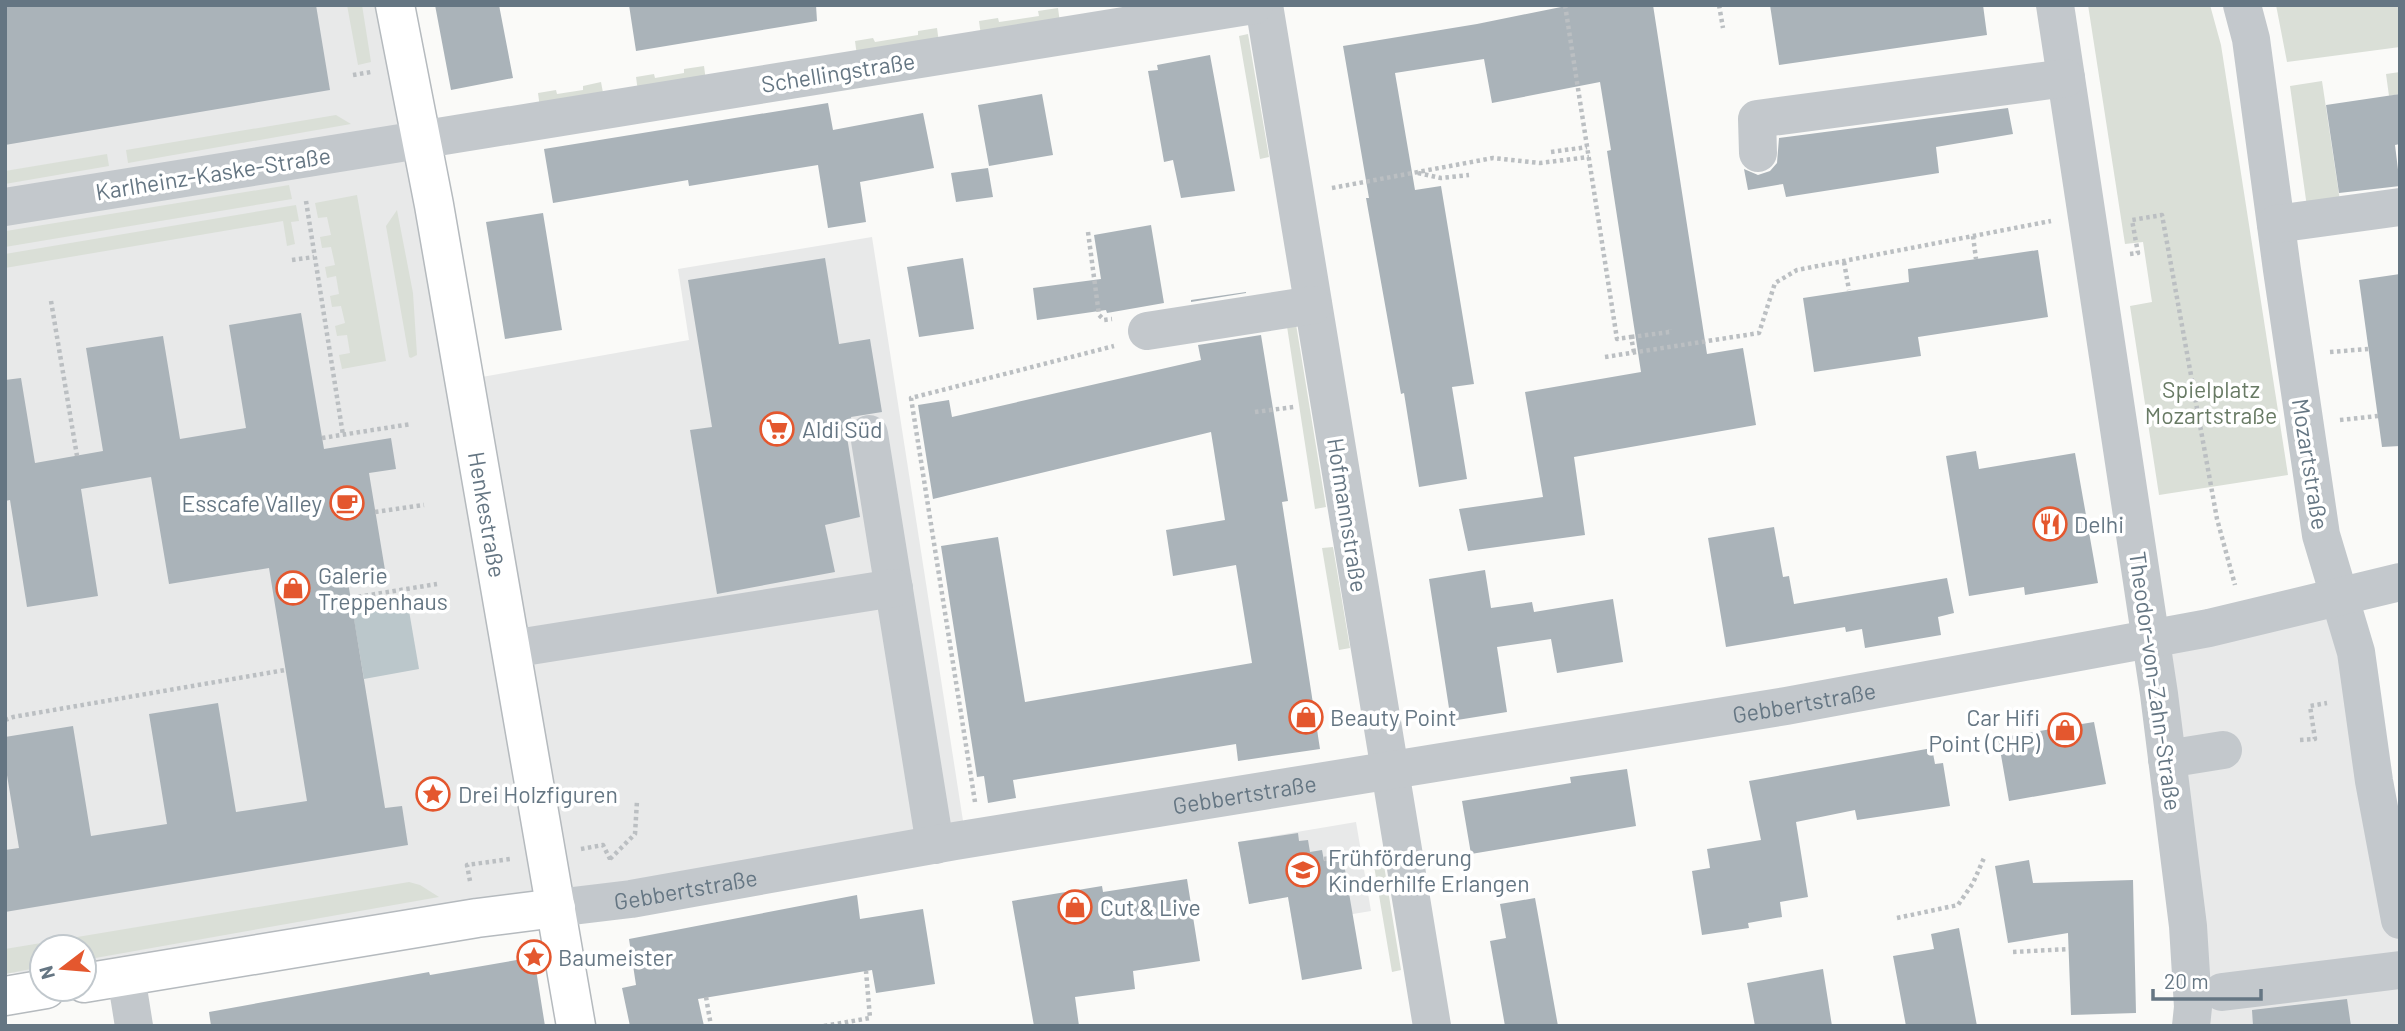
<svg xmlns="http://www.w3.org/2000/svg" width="2405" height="1031" viewBox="0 0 2405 1031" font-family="Barlow,sans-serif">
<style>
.built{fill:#e8e9e9}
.green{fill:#dadfd7}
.water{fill:#bbc7cb}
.building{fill:#aab3b9}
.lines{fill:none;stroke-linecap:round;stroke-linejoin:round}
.major-casing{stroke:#b5babe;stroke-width:41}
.path{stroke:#bbbfc2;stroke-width:4.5;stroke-dasharray:3.5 3.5;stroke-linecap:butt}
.minor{stroke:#c3c8cc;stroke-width:38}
.major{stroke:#fff;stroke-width:38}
.labels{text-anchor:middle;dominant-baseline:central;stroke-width:7;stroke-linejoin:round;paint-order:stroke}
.street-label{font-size:23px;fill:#657683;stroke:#fff}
.park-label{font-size:23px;fill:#687a64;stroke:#fff}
.poi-label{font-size:23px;fill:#657683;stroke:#fff;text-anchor:start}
</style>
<rect width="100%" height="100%" fill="#fafaf8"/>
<path class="built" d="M 5,5 L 402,5 L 465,380 L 689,340 L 678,269 L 872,237 L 966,840 L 84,964 L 84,947 L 42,947 L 42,970 L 5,974 Z
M 2346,602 L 2400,921 L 2400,1026 L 2195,1026 L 2156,640 Z
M 1356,822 L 1371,911 L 1293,924 L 1288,897 L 1249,904 L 1238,842 Z"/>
<path class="green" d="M 347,5 L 362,5 L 371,62 L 358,65 Z
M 2088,5 L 2210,5 L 2221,45 L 2288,475 L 2159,495 L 2130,306 L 2152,302 L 2143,242 L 2125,244 Z
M 2276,5 L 2400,5 L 2400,47 L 2287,62 Z
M 1058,8 L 1060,23 L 981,36 L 979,21 L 998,18 L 999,22 L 1039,16 L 1038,11 Z
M 937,28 L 939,43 L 857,56 L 855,41 L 873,38 L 875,42 L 918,35 L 918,31 Z
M 1248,34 L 1269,157 L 1260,159 L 1239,36 Z
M 704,66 L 706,81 L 638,92 L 636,77 L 654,74 L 655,78 L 684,73 L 684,69 Z
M 2400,72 L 2400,94 L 2389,96 L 2386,74 Z
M 2322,81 L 2340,201 L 2307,207 L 2290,86 Z
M 601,82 L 604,98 L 540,108 L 538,93 L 556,90 L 557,94 L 583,90 L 583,86 Z
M 336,115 L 351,124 L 128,163 L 126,150 Z
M 107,154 L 109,166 L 5,184 L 5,171 Z
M 289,185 L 292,199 L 5,247 L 6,231 Z
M 357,195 L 386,361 L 342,369 L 339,355 L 350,353 L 347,335 L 337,336 L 335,326 L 345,323 L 341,306 L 332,307 L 330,296 L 339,294 L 336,276 L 327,278 L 325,267 L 335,265 L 331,247 L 322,248 L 320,237 L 331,235 L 327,217 L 318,218 L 315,203 Z
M 296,205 L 299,221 L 291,222 L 295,244 L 287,246 L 283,221 L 5,268 L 5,254 Z
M 397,210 L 413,293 L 417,355 L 411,358 L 409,357 L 386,226 Z
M 1295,318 L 1326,507 L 1315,509 L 1286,320 Z
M 1333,547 L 1350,648 L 1339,650 L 1322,548 Z
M 1382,853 L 1401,970 L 1392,972 L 1372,854 Z
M 409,882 L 420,885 L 439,897 L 84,960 L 84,947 L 42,947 L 42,967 L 5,974 L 5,949 Z"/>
<path class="water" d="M 408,605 L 419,669 L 364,679 L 353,614 Z"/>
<path class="building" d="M 5,5 L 316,5 L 330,90 L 5,145 Z
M 435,5 L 499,5 L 513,78 L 451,90 Z
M 629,5 L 816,5 L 817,21 L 636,51 Z
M 1571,5 L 1653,5 L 1707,354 L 1743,348 L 1756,425 L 1574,457 L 1585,535 L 1468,551 L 1459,509 L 1543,497 L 1525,392 L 1641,372 L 1607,151 L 1611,150 L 1600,82 L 1492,103 L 1484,59 L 1395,73 L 1415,190 L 1441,186 L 1474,384 L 1452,387 L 1467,479 L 1419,487 L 1404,393 L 1401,394 L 1366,198 L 1369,198 L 1343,46 L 1477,24 Z
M 1770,5 L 1983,5 L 1987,35 L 1779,65 Z
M 1210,55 L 1235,191 L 1181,198 L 1173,160 L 1164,162 L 1148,71 L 1158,70 L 1157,65 Z
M 1042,94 L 1053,155 L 989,166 L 978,105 Z
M 2400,94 L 2400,144 L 2395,145 L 2400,186 L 2339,193 L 2326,105 Z
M 828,103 L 833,130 L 923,113 L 934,168 L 860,182 L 866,222 L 828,228 L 818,165 L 689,186 L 688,180 L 553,203 L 544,149 Z
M 2008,108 L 2013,134 L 1936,147 L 1939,173 L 1786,197 L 1783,184 L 1748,190 L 1744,169 L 1758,175 L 1770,171 L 1777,163 L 1779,138 Z
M 988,168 L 993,197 L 956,202 L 951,173 Z
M 543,213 L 562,330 L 505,339 L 486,222 Z
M 1151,225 L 1164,303 L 1107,313 L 1106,310 L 1037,320 L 1033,288 L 1101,279 L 1094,235 Z
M 2038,250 L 2048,317 L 1918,337 L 1921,356 L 1814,372 L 1803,298 L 1909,282 L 1908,269 Z
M 825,258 L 839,344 L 870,339 L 882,412 L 851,417 L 852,422 L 848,427 L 847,437 L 860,517 L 825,525 L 835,572 L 717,594 L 690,430 L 712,427 L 688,280 Z
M 963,258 L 974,329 L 919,337 L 907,267 Z
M 2400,274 L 2400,446 L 2382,447 L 2359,280 Z
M 1246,292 L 1246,293 L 1191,302 L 1191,300 Z
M 301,313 L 324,449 L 391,438 L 396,469 L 369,473 L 385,570 L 347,576 L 385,808 L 402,806 L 408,845 L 5,912 L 5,850 L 19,848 L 5,763 L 5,737 L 73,726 L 91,836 L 167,824 L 149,714 L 218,703 L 236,812 L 307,801 L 269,568 L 169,584 L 151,477 L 81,489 L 98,596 L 27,607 L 10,500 L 5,501 L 5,380 L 21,378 L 35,463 L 103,451 L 86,348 L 163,336 L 180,439 L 246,428 L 229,325 Z
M 1261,335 L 1288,501 L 1282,502 L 1320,749 L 1238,761 L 1236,744 L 1013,780 L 1016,798 L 988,803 L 984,776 L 977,777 L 941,546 L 998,537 L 1025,702 L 1252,663 L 1236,565 L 1173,576 L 1166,530 L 1225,520 L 1211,432 L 933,499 L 918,405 L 949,400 L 952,417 L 1201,360 L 1198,345 Z
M 1976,451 L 1979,469 L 2075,453 L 2098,583 L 2025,595 L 2024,587 L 1969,596 L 1946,456 Z
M 1774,527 L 1783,577 L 1789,576 L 1794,604 L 1947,578 L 1954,613 L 1938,617 L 1941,635 L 1865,648 L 1862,629 L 1846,632 L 1845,627 L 1726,647 L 1708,538 Z
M 1485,570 L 1491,608 L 1532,602 L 1534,612 L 1613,599 L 1623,662 L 1557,673 L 1551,639 L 1497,647 L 1507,712 L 1451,721 L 1429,579 Z
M 2094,722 L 2106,784 L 2009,801 L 1998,738 Z
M 1932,748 L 1935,764 L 1943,763 L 1950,806 L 1857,820 L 1855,810 L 1796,822 L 1808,897 L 1780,902 L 1782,917 L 1748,923 L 1749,928 L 1702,935 L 1692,871 L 1710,868 L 1707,849 L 1761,840 L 1749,781 Z
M 1627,769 L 1636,826 L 1471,854 L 1462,801 L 1571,783 L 1570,777 Z
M 1298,833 L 1299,841 L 1308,840 L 1310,852 L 1322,850 L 1324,861 L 1343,858 L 1362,969 L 1302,980 L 1288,897 L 1249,904 L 1238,842 Z
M 2029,860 L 2033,883 L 2133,880 L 2136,1013 L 2071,1015 L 2068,933 L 2008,943 L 1995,866 Z
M 1187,879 L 1200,961 L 1133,971 L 1135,989 L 1075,997 L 1079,1026 L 1034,1026 L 1012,901 L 1102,886 L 1103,892 Z
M 857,895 L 860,919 L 923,909 L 935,984 L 876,993 L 872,970 L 698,999 L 704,1026 L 630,1026 L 622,988 L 636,985 L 629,939 Z
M 1535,898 L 1558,1026 L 1505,1026 L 1490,941 L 1506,938 L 1500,904 Z
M 1959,928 L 1977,1026 L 1906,1026 L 1893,956 L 1934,949 L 1931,934 Z
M 534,957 L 545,1026 L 211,1026 L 209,1012 L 429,972 L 430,975 Z
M 1823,969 L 1832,1026 L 1755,1026 L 1747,983 Z
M 2347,999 L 2351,1026 L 2253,1026 L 2252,1010 Z"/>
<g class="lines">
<defs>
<g id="major">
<path id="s2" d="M 395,5 L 434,205 L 576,1026"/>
<path d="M 84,983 L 477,918 L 556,908"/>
<path d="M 5,996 L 46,989"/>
</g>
</defs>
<use href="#major" class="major-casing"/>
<path class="path" d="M 1565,5 L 1617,339 L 1631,337 L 1634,352
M 1719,5 L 1723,28
M 353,75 L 371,72
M 1551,152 L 1587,147
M 1418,173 L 1441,178 L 1469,175
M 1332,188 L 1493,158 L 1540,163 L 1589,157
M 306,201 L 343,435
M 1088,232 L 1099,315 L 1104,320 L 1112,319
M 1973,236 L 1976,259
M 2130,254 L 2138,253 L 2132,220 L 2162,215 L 2217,519 L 2235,585
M 292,260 L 314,257
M 1844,262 L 1849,290
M 51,301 L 77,456
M 1631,337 L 1670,332 L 1670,329
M 2330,352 L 2368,349
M 1605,357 L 1759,333 L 1775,283 L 1797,270 L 2051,221
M 1255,412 L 1294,407
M 2340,420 L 2378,416
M 322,438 L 411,424
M 375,512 L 424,505
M 351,598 L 437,584
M 5,720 L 13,717 L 285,670
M 2300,740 L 2315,739 L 2310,706 L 2327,703
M 975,802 L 911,398 L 1114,346
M 581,849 L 603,845 L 610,859
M 610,859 L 635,834 L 637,801
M 1324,859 L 1368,853
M 470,881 L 467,865 L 510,859
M 1897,918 L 1958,905 L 1973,883 L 1984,858
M 2013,952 L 2069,949
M 706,997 L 711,1026
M 824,1026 L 870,1018 L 866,971"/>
<g class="minor">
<path d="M 1264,5 L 1432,1026"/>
<path d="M 2055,5 L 2159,694 L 2188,926 L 2193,1007 L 2191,1026"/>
<path d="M 2242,5 L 2251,39 L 2282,270 L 2321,535 L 2356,652 L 2374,781 L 2400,920"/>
<path d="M 1758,153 L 1757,119 L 2066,78"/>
<path d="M 5,207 L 1254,5"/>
<path d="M 2276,224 L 2400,207"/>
<path d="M 1147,331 L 1313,305"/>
<path d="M 869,434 L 935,845"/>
<path d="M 511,649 L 894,588"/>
<path d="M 2167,759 L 2223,750"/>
<path id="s1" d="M 556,908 L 631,899 L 955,841 L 1786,706 L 2209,628 L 2400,582"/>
<path d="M 126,976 L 134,1026"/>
<path d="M 2222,992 L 2400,970"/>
</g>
<use href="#major" class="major"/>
</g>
<defs>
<symbol id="supermarket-ring" viewBox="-11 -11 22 22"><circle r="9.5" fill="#fff" stroke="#e4572e" stroke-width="1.5"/><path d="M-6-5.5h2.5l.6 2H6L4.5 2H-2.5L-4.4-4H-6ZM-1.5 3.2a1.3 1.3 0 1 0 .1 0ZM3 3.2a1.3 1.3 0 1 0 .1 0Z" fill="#e4572e"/></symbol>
<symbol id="cafe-ring" viewBox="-11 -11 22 22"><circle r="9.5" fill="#fff" stroke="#e4572e" stroke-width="1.5"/><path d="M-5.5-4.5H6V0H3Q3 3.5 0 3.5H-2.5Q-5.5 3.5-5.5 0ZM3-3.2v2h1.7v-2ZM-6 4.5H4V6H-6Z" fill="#e4572e"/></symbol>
<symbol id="restaurant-ring" viewBox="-11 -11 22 22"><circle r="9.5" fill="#fff" stroke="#e4572e" stroke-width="1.5"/><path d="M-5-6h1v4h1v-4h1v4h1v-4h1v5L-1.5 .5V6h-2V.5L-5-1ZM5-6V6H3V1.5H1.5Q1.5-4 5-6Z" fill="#e4572e"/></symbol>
<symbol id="shop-ring" viewBox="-11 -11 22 22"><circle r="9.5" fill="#fff" stroke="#e4572e" stroke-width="1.5"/><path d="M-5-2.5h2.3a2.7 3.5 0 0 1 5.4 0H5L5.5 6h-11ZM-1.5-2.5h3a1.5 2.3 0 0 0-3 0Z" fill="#e4572e"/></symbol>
<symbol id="sight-ring" viewBox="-11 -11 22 22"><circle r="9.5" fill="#fff" stroke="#e4572e" stroke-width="1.5"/><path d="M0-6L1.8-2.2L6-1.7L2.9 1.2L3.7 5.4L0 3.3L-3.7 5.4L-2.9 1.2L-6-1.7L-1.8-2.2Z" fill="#e4572e"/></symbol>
<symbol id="school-ring" viewBox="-11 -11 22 22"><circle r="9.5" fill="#fff" stroke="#e4572e" stroke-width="1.5"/><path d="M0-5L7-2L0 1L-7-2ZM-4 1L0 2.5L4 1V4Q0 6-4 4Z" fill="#e4572e"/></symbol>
</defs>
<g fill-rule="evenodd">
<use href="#supermarket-ring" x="758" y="410" width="38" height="38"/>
<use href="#cafe-ring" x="328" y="484" width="38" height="38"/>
<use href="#restaurant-ring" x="2031" y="505" width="38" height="38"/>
<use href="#shop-ring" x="274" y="569" width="38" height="38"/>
<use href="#shop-ring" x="1287" y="698" width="38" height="38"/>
<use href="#shop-ring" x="2046" y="711" width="38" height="38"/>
<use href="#sight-ring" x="414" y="775" width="38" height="38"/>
<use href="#school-ring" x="1284" y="851" width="38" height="38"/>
<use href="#shop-ring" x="1056" y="888" width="38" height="38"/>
<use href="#sight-ring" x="515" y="938" width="38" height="38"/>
</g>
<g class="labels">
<g class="street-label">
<text transform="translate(838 72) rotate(-9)">Schellingstraße</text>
<text transform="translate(213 173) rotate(-9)">Karlheinz-Kaske-Straße</text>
<text transform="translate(2311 464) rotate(81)">Mozartstraße</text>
<text stroke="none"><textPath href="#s2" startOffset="518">Henkestraße</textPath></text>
<text transform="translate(1348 515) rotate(81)">Hofmannstraße</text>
<text transform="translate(2156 681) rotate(82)">Theodor-von-Zahn-Straße</text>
<text stroke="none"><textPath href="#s1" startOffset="1265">Gebbertstraße</textPath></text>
<text stroke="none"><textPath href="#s1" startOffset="698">Gebbertstraße</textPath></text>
<text stroke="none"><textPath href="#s1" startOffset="131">Gebbertstraße</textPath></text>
</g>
<g class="park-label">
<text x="2211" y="389">Spielplatz<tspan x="2211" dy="26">Mozartstraße</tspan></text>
</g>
<g class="poi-label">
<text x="802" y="429">Aldi Süd</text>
<text x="322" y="503" text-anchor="end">Esscafe Valley</text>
<text x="2074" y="524">Delhi</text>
<text x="318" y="575">Galerie<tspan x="318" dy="26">Treppenhaus</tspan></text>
<text x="1330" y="717">Beauty Point</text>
<text x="2040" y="717" text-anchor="end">Car Hifi<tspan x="2040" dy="26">Point (CHP)</tspan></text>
<text x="458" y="794">Drei Holzfiguren</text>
<text x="1328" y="857">Frühförderung<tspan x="1328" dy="26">Kinderhilfe Erlangen</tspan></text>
<text x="1100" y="907">Cut &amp; Live</text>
<text x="558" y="957">Baumeister</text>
</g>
</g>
<rect width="2405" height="1031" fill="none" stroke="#657683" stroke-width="14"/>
<g transform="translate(63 968) rotate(254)"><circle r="33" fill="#ffffff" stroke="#c1c8cd" stroke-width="2"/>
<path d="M0-5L12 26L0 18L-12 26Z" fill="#e4572e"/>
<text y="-10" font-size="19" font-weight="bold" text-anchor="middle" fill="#657683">N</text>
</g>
<path d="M2153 989v10h108v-10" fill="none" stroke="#657683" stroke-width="3.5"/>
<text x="2164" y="989" font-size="21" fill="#657683" stroke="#ffffff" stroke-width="5" paint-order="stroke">20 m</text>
</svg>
